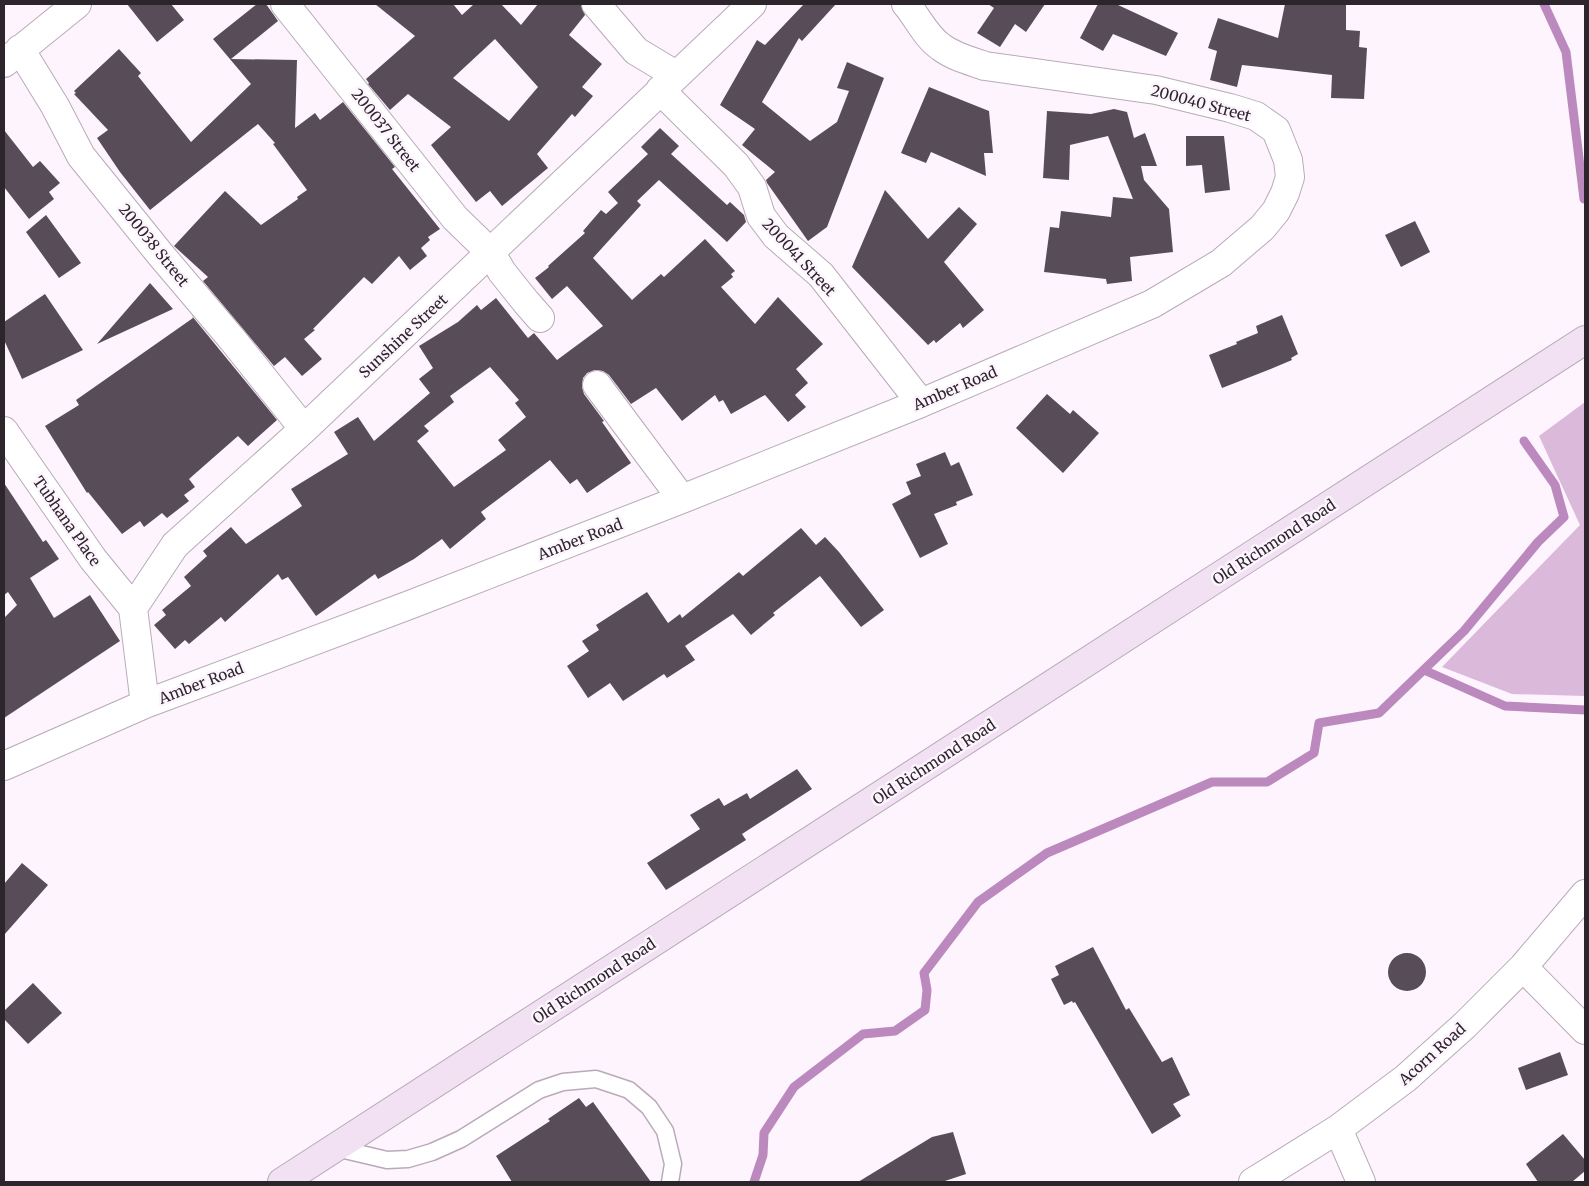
<svg xmlns="http://www.w3.org/2000/svg" width="1589" height="1186" viewBox="0 0 1589 1186" font-family="Merriweather,serif">
<style>
.green{fill:#dab9db}
.lines{fill:none;stroke-linecap:round;stroke-linejoin:round}
.stream{stroke:#bb89bd;stroke-width:9}
.building{fill:#594c59;fill-rule:evenodd}
.lane-casing{stroke:#b9aab9;stroke-width:19}
.street-casing{stroke:#b9aab9;stroke-width:30}
.secondary-casing{stroke:#b9aab9;stroke-width:30}
.lane{stroke:#fff;stroke-width:16}
.street{stroke:#fff;stroke-width:28}
.secondary{stroke:#f1e1f2;stroke-width:28}
.labels{text-anchor:middle;dominant-baseline:central;stroke-width:5;stroke-linejoin:round;paint-order:stroke}
.street-label{font-size:15px;fill:#2c262c;stroke:#fdf4fe}
</style>
<rect width="100%" height="100%" fill="#fdf4fe"/>
<path class="green" d="M 1585,402 L 1585,696 L 1512,694 L 1442,667 L 1580,525 L 1539,436 Z"/>
<g class="lines">
<path class="stream" d="M 1544,4 L 1566,52 L 1584,199
M 1424,670 L 1505,706 L 1585,710
M 754,1182 L 763,1155 L 764,1133 L 794,1087 L 863,1034 L 895,1031 L 925,1010 L 927,990 L 924,973 L 978,902 L 1047,853 L 1212,782 L 1267,782 L 1314,753 L 1319,723 L 1379,713 L 1464,631 L 1538,542 L 1564,517 L 1555,485 L 1524,441"/>
</g>
<path class="building" d="M 127,4 L 171,4 L 184,20 L 157,42 Z
M 257,4 L 266,4 L 278,21 L 231,59 L 297,60 L 295,128 L 315,113 L 320,120 L 343,102 L 395,167 L 392,169 L 440,229 L 428,237 L 430,240 L 421,248 L 427,256 L 410,270 L 399,256 L 372,284 L 364,277 L 313,329 L 315,330 L 304,339 L 322,359 L 302,376 L 285,357 L 274,366 L 203,281 L 208,277 L 174,246 L 225,191 L 261,225 L 298,199 L 297,197 L 307,190 L 273,144 L 275,143 L 258,124 L 150,210 L 120,172 L 97,138 L 108,130 L 74,94 L 76,93 L 74,91 L 119,49 L 141,73 L 138,76 L 191,142 L 251,84 L 213,39 Z
M 375,4 L 453,4 L 462,15 L 474,4 L 501,4 L 521,25 L 538,4 L 581,4 L 585,15 L 569,35 L 602,64 L 582,87 L 593,96 L 575,117 L 572,114 L 537,154 L 548,168 L 502,206 L 490,191 L 476,202 L 431,145 L 451,127 L 408,94 L 390,110 L 368,84 L 369,83 L 366,79 L 415,36 ZM 495,39 L 538,87 L 509,121 L 453,78 Z
M 804,4 L 836,4 L 802,41 L 799,38 L 762,102 L 810,141 L 837,122 L 849,91 L 837,88 L 847,62 L 884,78 L 827,227 L 808,241 L 767,183 L 766,180 L 775,172 L 742,145 L 755,129 L 720,105 L 757,40 L 765,45 Z
M 988,4 L 1045,4 L 1026,32 L 1015,24 L 1000,47 L 977,33 L 994,8 Z
M 1098,4 L 1116,4 L 1178,33 L 1166,56 L 1113,34 L 1103,51 L 1080,38 Z
M 1285,4 L 1346,4 L 1346,30 L 1360,31 L 1359,47 L 1367,48 L 1364,99 L 1331,98 L 1332,75 L 1242,65 L 1237,87 L 1210,80 L 1217,51 L 1208,48 L 1218,18 L 1278,38 Z
M 929,87 L 989,111 L 993,153 L 984,153 L 986,176 L 931,152 L 926,163 L 901,153 Z
M 1114,109 L 1127,112 L 1134,138 L 1145,133 L 1157,166 L 1141,166 L 1144,180 L 1169,209 L 1173,252 L 1130,257 L 1132,281 L 1107,284 L 1106,279 L 1044,272 L 1050,227 L 1059,228 L 1061,211 L 1111,217 L 1113,197 L 1133,199 L 1108,136 L 1070,145 L 1069,180 L 1043,178 L 1047,111 L 1091,114 Z
M 660,128 L 679,146 L 671,154 L 727,205 L 730,202 L 744,215 L 746,222 L 727,242 L 659,180 L 637,201 L 641,205 L 593,258 L 632,300 L 661,274 L 664,277 L 705,239 L 735,271 L 731,274 L 733,277 L 721,287 L 755,324 L 778,297 L 823,344 L 796,369 L 808,383 L 795,395 L 806,407 L 788,422 L 765,395 L 731,414 L 723,400 L 719,402 L 715,395 L 682,421 L 656,388 L 631,404 L 609,375 L 603,371 L 595,370 L 587,373 L 583,378 L 582,387 L 584,394 L 604,421 L 602,422 L 631,463 L 587,493 L 577,479 L 570,484 L 550,460 L 481,512 L 486,519 L 450,549 L 442,539 L 414,559 L 378,579 L 375,574 L 316,616 L 288,577 L 282,580 L 278,574 L 225,622 L 221,617 L 189,644 L 185,640 L 175,649 L 154,625 L 166,615 L 162,610 L 191,586 L 184,577 L 207,556 L 203,551 L 231,527 L 246,544 L 302,506 L 291,489 L 348,454 L 334,432 L 358,417 L 374,441 L 430,393 L 419,379 L 433,368 L 419,346 L 458,322 L 477,305 L 481,310 L 496,298 L 528,338 L 534,333 L 557,360 L 603,326 L 567,286 L 552,299 L 535,278 L 549,267 L 548,266 L 585,233 L 583,231 L 601,210 L 606,214 L 618,203 L 608,192 L 648,154 L 641,147 ZM 490,367 L 519,400 L 515,403 L 526,417 L 498,440 L 506,450 L 454,487 L 417,441 L 429,431 L 424,426 L 454,402 L 450,396 Z
M 4,130 L 33,167 L 40,161 L 60,183 L 49,192 L 54,199 L 29,219 L 4,187 Z
M 1186,136 L 1224,136 L 1230,190 L 1205,193 L 1202,165 L 1186,166 Z
M 885,190 L 928,239 L 959,207 L 977,224 L 944,262 L 984,310 L 963,328 L 960,323 L 936,343 L 934,340 L 928,345 L 852,267 Z
M 46,215 L 81,263 L 59,278 L 26,232 Z
M 1415,221 L 1430,252 L 1401,267 L 1385,235 Z
M 150,283 L 173,309 L 97,344 Z
M 45,294 L 83,350 L 22,379 L 4,340 L 4,322 Z
M 1282,315 L 1298,354 L 1291,358 L 1292,360 L 1273,368 L 1222,388 L 1209,355 L 1237,344 L 1236,342 L 1258,333 L 1256,326 Z
M 192,316 L 277,420 L 248,446 L 238,436 L 189,479 L 195,487 L 184,495 L 189,501 L 167,518 L 162,513 L 144,527 L 140,521 L 122,534 L 88,492 L 87,493 L 45,426 L 79,405 L 76,400 L 193,318 Z
M 1047,394 L 1070,414 L 1073,410 L 1099,433 L 1063,473 L 1016,428 Z
M 945,452 L 951,466 L 959,462 L 973,495 L 956,502 L 957,505 L 934,514 L 948,544 L 920,558 L 892,504 L 911,494 L 906,482 L 921,476 L 916,464 Z
M 4,483 L 43,542 L 46,540 L 59,559 L 30,578 L 54,618 L 90,595 L 120,641 L 4,718 L 4,618 L 17,605 L 8,592 L 4,595 Z
M 801,528 L 816,545 L 825,537 L 839,552 L 884,610 L 861,627 L 820,576 L 773,613 L 775,615 L 751,635 L 733,614 L 685,646 L 695,660 L 667,678 L 664,674 L 623,701 L 610,683 L 588,698 L 567,666 L 589,651 L 582,641 L 599,630 L 596,625 L 647,592 L 668,623 L 680,614 L 682,618 L 739,572 L 743,576 Z
M 797,769 L 812,789 L 742,834 L 746,840 L 666,890 L 647,863 L 700,829 L 690,815 L 719,798 L 724,806 L 747,793 L 750,799 Z
M 22,863 L 48,885 L 4,935 L 4,884 Z
M 1093,947 L 1126,1010 L 1129,1008 L 1162,1062 L 1172,1057 L 1190,1095 L 1173,1104 L 1181,1116 L 1152,1134 L 1075,1002 L 1073,1003 L 1072,1001 L 1064,1005 L 1051,979 L 1059,975 L 1055,966 Z
M1388 972a19 19 0 1 1 38 0a19 19 0 1 1-38 0Z
M 33,983 L 62,1013 L 28,1044 L 4,1019 L 4,1011 Z
M 1560,1052 L 1568,1075 L 1526,1090 L 1518,1068 Z
M 579,1098 L 586,1107 L 593,1102 L 651,1182 L 512,1182 L 496,1156 L 550,1121 L 548,1119 Z
M 953,1132 L 966,1174 L 942,1182 L 858,1182 L 932,1137 Z
M 1563,1134 L 1585,1160 L 1585,1171 L 1572,1182 L 1538,1182 L 1526,1164 Z"/>
<g class="lines">
<defs>
<path id="lane" d="M 336,1148 L 387,1160 L 408,1159 L 432,1152 L 461,1139 L 539,1090 L 563,1082 L 596,1079 L 629,1090 L 649,1107 L 665,1131 L 673,1164 L 670,1182"/>
<path id="street" d="M 285,4 L 455,218 L 491,253 L 502,272 L 526,302 L 540,318
M 596,4 L 636,51 L 676,75
M 20,49 L 55,106 L 81,156 L 160,254 L 232,339 L 304,429
M 4,63 L 77,4
M 660,90 L 736,165 L 752,187 L 761,216 L 776,236 L 821,275 L 921,403
M 597,385 L 682,499
M 4,431 L 93,559 L 133,608
M 145,704 L 133,608 L 175,545 L 304,429 L 752,4
M 4,766 L 145,704 L 412,604 L 682,499 L 921,403 L 1152,304 L 1221,263 L 1262,228 L 1276,211 L 1285,193 L 1290,177 L 1288,160 L 1276,130 L 1256,116 L 1230,108 L 1156,90 L 985,66 C 971,61 954,57 941,47 C 926,37 918,18 906,4
M 1523,967 L 1585,1030
M 1338,1129 L 1361,1182
M 1253,1182 L 1338,1129 L 1406,1078 L 1465,1025 L 1523,967 L 1585,894"/>
<path id="secondary" d="M 282,1182 L 1585,340"/>
</defs>
<use href="#lane" class="lane-casing"/>
<use href="#street" class="street-casing"/>
<use href="#secondary" class="secondary-casing"/>
<use href="#lane" class="lane"/>
<use href="#street" class="street"/>
<use href="#secondary" class="secondary"/>
</g>
<g class="labels">
<g class="street-label">
<text transform="translate(1201 103) rotate(15)">200040 Street</text>
<text transform="translate(386 130) rotate(52)">200037 Street</text>
<text transform="translate(154 245) rotate(51)">200038 Street</text>
<text transform="translate(799 257) rotate(47)">200041 Street</text>
<text transform="translate(403 336) rotate(-43)">Sunshine Street</text>
<text transform="translate(955 388) rotate(-23)">Amber Road</text>
<text transform="translate(67 521) rotate(55)">Tubhana Place</text>
<text transform="translate(580 539) rotate(-21)">Amber Road</text>
<text transform="translate(1274 542) rotate(-33)">Old Richmond Road</text>
<text transform="translate(201 683) rotate(-21)">Amber Road</text>
<text transform="translate(934 762) rotate(-33)">Old Richmond Road</text>
<text transform="translate(594 981) rotate(-33)">Old Richmond Road</text>
<text transform="translate(1432 1054) rotate(-42)">Acorn Road</text>
</g>
</g>
<rect width="1589" height="1186" fill="none" stroke="#2c262c" stroke-width="10"/>
</svg>
